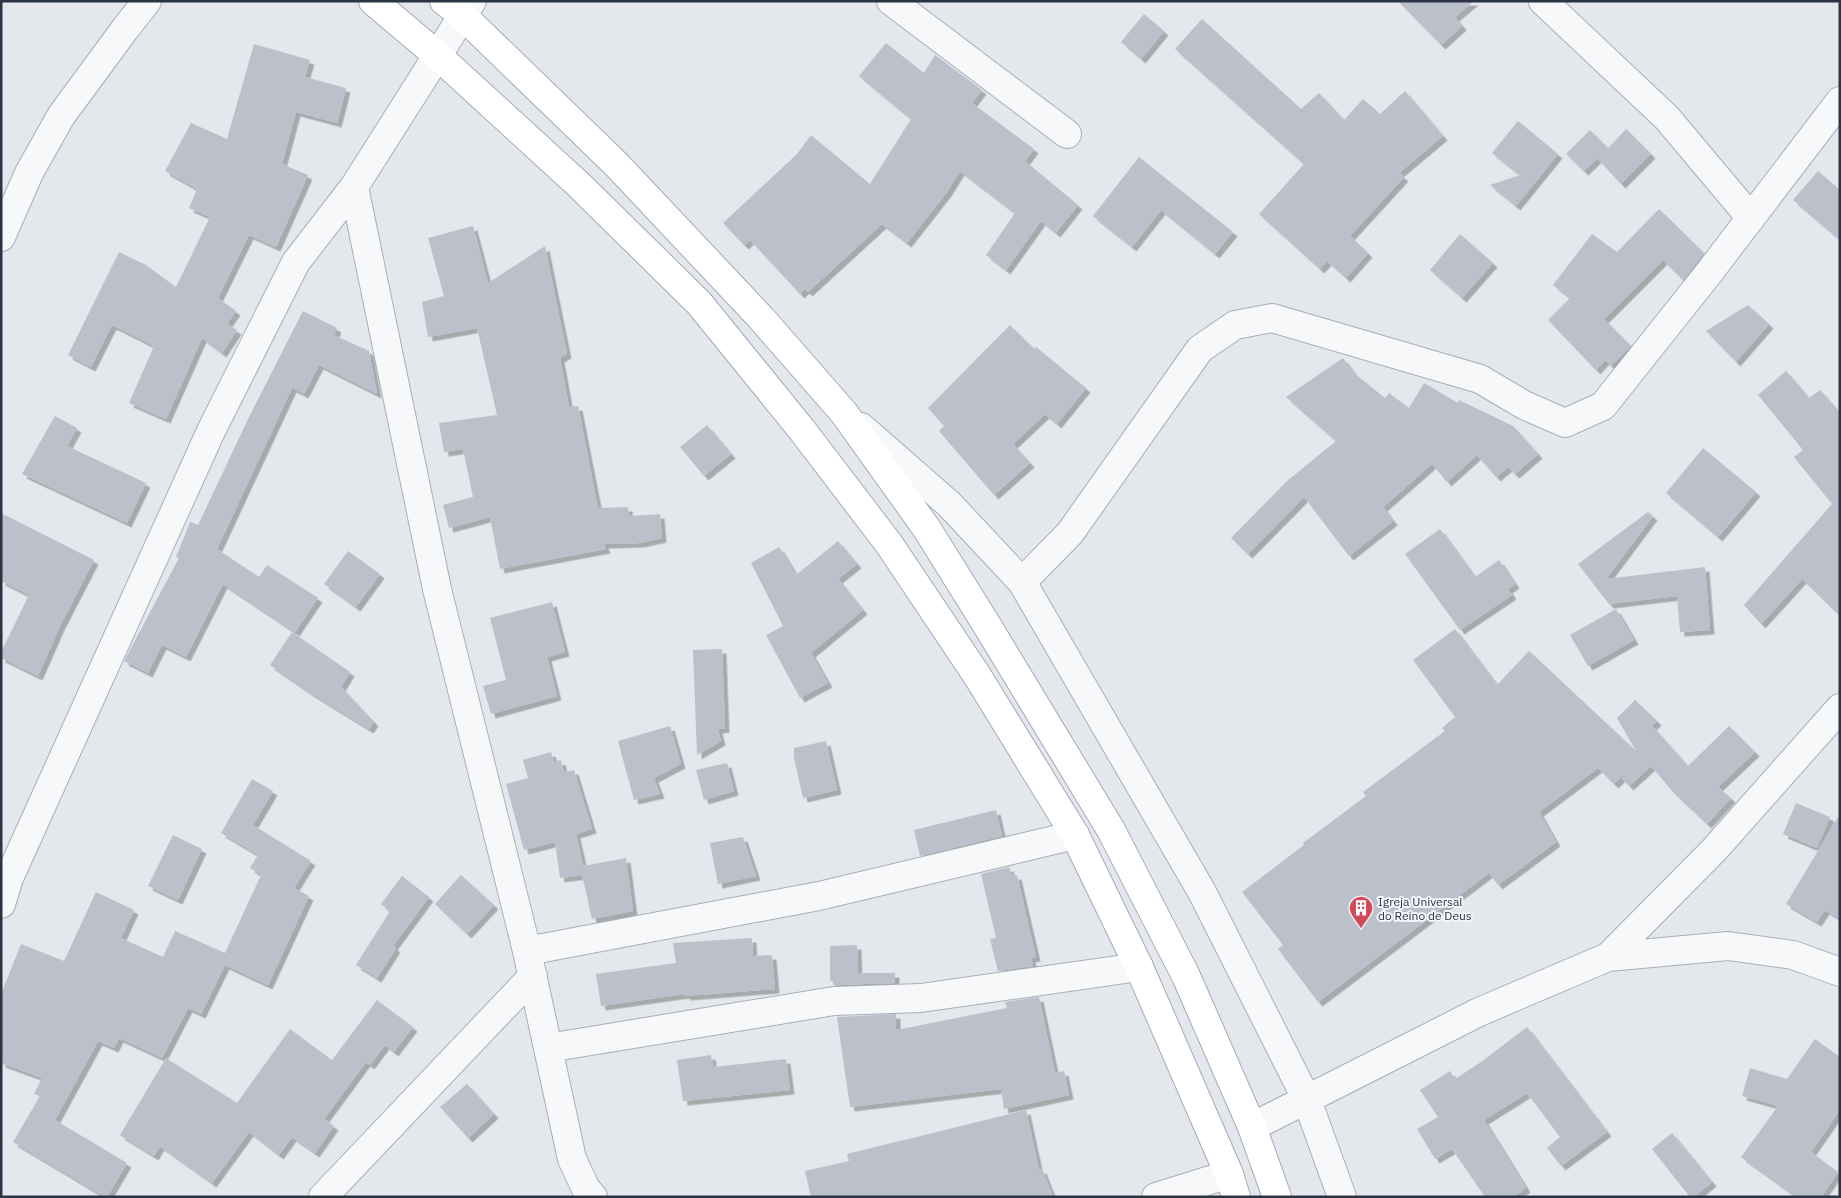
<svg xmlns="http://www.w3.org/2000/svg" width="1841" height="1198" viewBox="0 0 1841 1198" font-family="'IBM Plex Sans',sans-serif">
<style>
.building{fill:#bbc0ca;filter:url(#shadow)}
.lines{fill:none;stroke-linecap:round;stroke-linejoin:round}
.minor-casing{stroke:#a9aeb7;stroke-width:30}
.major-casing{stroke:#a3abb8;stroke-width:30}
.minor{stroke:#f7f8fa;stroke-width:28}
.major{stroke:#fff;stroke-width:28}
.labels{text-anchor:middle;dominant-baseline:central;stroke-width:4;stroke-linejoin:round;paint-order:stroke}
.poi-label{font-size:12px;fill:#2b3445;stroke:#f4f6f9;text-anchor:start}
</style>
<defs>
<filter id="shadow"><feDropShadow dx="4.5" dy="4.5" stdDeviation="0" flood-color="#0004"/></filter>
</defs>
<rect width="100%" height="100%" fill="#e4e7ec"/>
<path class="building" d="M 1398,1 L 1474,1 L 1455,17 L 1462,26 L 1441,45 Z
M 1144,14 L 1164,31 L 1141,59 L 1121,42 Z
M 1202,19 L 1301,109 L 1319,93 L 1344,120 L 1363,99 L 1380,114 L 1405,91 L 1443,136 L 1399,173 L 1404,177 L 1350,236 L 1368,253 L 1346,278 L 1327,261 L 1320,269 L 1259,214 L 1304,164 L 1175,49 Z
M 886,43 L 924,73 L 935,55 L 982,90 L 972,103 L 1034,149 L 1025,161 L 1078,205 L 1056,233 L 1041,221 L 1006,270 L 986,255 L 1015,213 L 960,171 L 947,192 L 907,243 L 882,224 L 808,292 L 805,289 L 800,294 L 750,240 L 744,245 L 723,223 L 797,154 L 811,135 L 870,184 L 911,119 L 859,76 Z
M 254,44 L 310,60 L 305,77 L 346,88 L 337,123 L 296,112 L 282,164 L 308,175 L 276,247 L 249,235 L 218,298 L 236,311 L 227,324 L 237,330 L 222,353 L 202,338 L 166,419 L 129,403 L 154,346 L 112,325 L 91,367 L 68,355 L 119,252 L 146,265 L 176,287 L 210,217 L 189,208 L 197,189 L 165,171 L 191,123 L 227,139 Z
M 1518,121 L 1558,154 L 1516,206 L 1490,185 L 1520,175 L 1492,153 Z
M 1626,129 L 1651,154 L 1621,184 L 1598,159 Z
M 1590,130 L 1608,148 L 1584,171 L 1566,154 Z
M 1139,157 L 1233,232 L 1215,254 L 1161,210 L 1132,247 L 1093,216 Z
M 1818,171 L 1840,190 L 1840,240 L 1793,200 Z
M 1659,209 L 1704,253 L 1683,280 L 1663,260 L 1604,319 L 1631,346 L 1611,366 L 1605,360 L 1596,370 L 1548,320 L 1570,298 L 1553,285 L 1592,234 L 1617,252 Z
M 473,226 L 488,283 L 545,246 L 567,354 L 560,358 L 569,407 L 578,406 L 598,508 L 628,507 L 629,516 L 660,514 L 662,538 L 640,543 L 604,544 L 606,549 L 500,569 L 490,517 L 449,528 L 443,505 L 473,497 L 463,449 L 444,452 L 439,423 L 497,415 L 477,328 L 428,337 L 422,302 L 444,296 L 428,238 Z
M 1460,234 L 1493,263 L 1462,298 L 1430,270 Z
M 1748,305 L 1769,324 L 1736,362 L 1706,331 Z
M 303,311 L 337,328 L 334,335 L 369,351 L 377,394 L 319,365 L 304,394 L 292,388 L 217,549 L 259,577 L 267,565 L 318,598 L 295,632 L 223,584 L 186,657 L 162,645 L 148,673 L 124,661 L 179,558 L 176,557 L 190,522 L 198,525 L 249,417 Z
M 1010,325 L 1034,349 L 1036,347 L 1086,388 L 1057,424 L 1045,414 L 1013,444 L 1030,463 L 994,495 L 939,431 L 944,426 L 928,408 Z
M 1343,358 L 1354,373 L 1385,398 L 1389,393 L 1409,408 L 1424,383 L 1458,403 L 1459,400 L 1513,426 L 1538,454 L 1515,474 L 1508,467 L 1496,477 L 1477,455 L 1447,482 L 1432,464 L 1383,507 L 1393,521 L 1349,556 L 1304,497 L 1248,554 L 1231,538 L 1287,481 L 1336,441 L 1286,397 Z
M 1786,371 L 1809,398 L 1820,390 L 1840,413 L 1840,616 L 1802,579 L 1761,624 L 1744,605 L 1832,504 L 1794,457 L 1803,450 L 1758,395 Z
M 55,416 L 77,428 L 67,446 L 146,483 L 127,523 L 22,474 Z
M 707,425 L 731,454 L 704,476 L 680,447 Z
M 1703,448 L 1756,492 L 1718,537 L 1666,493 Z
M 1648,512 L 1653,516 L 1606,579 L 1705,567 L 1710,630 L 1680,632 L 1677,596 L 1609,604 L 1578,564 Z
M 1,513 L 94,560 L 60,626 L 38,676 L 1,658 L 1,652 L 29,595 L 1,581 Z
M 1440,529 L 1475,577 L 1499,560 L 1515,584 L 1508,589 L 1512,595 L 1460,630 L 1405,554 Z
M 838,541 L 857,564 L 838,579 L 863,610 L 811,653 L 828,683 L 800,698 L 766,635 L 783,626 L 751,563 L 779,547 L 796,575 Z
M 348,551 L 380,574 L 356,607 L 324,584 Z
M 552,602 L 565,652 L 547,657 L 557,696 L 491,714 L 483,686 L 506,680 L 490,618 Z
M 1616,609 L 1634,640 L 1588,666 L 1570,635 Z
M 1455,629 L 1497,685 L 1529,651 L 1636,751 L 1617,718 L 1635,700 L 1657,721 L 1652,726 L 1688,766 L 1729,726 L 1755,752 L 1718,787 L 1731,798 L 1707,824 L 1674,793 L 1651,766 L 1629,786 L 1621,777 L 1614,784 L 1598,768 L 1539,812 L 1556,842 L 1498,885 L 1489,873 L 1318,1002 L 1278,949 L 1283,945 L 1242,892 L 1304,845 L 1303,843 L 1366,796 L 1363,792 L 1445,731 L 1442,728 L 1455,717 L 1413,660 Z
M 292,632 L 350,672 L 341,687 L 374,722 L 369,729 L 309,692 L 270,665 Z
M 722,649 L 725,728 L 718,729 L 721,741 L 697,755 L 693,650 Z
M 670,726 L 681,764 L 654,778 L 660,794 L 634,800 L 618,741 Z
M 826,741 L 837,790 L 803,798 L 794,758 L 794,748 Z
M 551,752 L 554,762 L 561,760 L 564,772 L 574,770 L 592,829 L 576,834 L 583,866 L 626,858 L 633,911 L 592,919 L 582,875 L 560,878 L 555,842 L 524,850 L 506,784 L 528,778 L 523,760 Z
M 727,763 L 734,791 L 704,800 L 696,770 Z
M 252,779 L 273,791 L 253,825 L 311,861 L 294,888 L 309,896 L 268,985 L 225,965 L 201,1014 L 188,1008 L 162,1058 L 119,1038 L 114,1048 L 98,1041 L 55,1120 L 127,1163 L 107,1197 L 105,1197 L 13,1142 L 40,1096 L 34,1094 L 42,1078 L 1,1063 L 1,994 L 21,944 L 64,961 L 96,892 L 134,910 L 121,938 L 163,957 L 175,931 L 225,953 L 261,875 L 250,868 L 258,855 L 221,833 Z
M 1796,803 L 1830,817 L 1817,848 L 1783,834 Z
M 996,810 L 1002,836 L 920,856 L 914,830 Z
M 1840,814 L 1840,919 L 1825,910 L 1817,922 L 1786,904 Z
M 173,835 L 202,849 L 178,900 L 148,886 Z
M 743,837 L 756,876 L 718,884 L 710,843 Z
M 1009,867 L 1012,876 L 1017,875 L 1036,957 L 1031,958 L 1033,966 L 998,971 L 990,939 L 996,938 L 981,874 Z
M 461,875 L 494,905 L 467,934 L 435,904 Z
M 402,876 L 429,897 L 393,946 L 396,948 L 377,978 L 356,965 L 390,911 L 381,904 Z
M 752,938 L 753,956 L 772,955 L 775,989 L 686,996 L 685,994 L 601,1006 L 596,974 L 676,963 L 673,943 Z
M 857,945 L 858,973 L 895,973 L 895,983 L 833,985 L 833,981 L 830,981 L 830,946 Z
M 1039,997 L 1055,1073 L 1064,1071 L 1069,1095 L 1004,1109 L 1001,1089 L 850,1107 L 837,1017 L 896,1014 L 896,1030 L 1007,1008 L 1005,1002 Z
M 377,1000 L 413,1027 L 394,1052 L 385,1045 L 370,1065 L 366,1062 L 324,1119 L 334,1126 L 315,1153 L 292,1137 L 279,1155 L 249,1132 L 212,1183 L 160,1146 L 154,1156 L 120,1135 L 166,1058 L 237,1103 L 290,1029 L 332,1060 Z
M 1527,1027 L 1607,1132 L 1561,1166 L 1547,1148 L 1560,1137 L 1527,1093 L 1484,1120 L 1526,1188 L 1513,1197 L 1485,1197 L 1452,1149 L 1435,1159 L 1417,1129 L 1438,1117 L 1420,1090 L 1450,1071 L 1455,1079 L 1481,1062 Z
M 1815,1039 L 1840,1057 L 1840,1110 L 1811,1152 L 1838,1172 L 1821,1197 L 1797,1197 L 1741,1157 L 1778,1106 L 1742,1096 L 1750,1068 L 1787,1079 Z
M 711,1055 L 713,1067 L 786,1059 L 790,1090 L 683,1101 L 677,1060 Z
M 467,1084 L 494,1114 L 468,1138 L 440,1107 Z
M 1026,1110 L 1039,1170 L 1042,1169 L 1053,1197 L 811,1197 L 805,1171 L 849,1161 L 847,1154 Z
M 1672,1133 L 1712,1182 L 1694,1197 L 1690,1197 L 1652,1149 Z"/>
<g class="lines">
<defs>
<path id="minor" d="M 891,1 L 1067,134
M 1543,1 L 1667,118 L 1751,218
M 354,187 L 437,589 L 527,951 L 572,1159 L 586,1189 L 593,1197
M 1,237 L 29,173 L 61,116 L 125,29 L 147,1
M 861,427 L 949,504 L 1022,582 L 1202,892 L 1307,1100 L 1342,1197
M 1022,582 L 1070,533 L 1200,349 L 1235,325 L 1272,318 L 1480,379 L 1524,405 L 1565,423 L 1603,406 L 1708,274 L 1840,101
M 1,904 L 9,878 L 211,431 L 296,262 L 354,187 L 472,1
M 527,951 L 819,896 L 1075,835
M 1608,957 L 1714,850 L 1840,708
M 548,1048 L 834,1001 L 921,998 L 1139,967
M 1252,1127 L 1479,1012 L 1608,957 L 1728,946 L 1793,955 L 1840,972
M 323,1197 L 533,976
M 1156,1197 L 1229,1174"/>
<path id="major" d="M 373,1 L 437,55 L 578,184 L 699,303 L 802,430 L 889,544 L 978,677 L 1075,835 L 1139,967 L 1229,1174 L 1236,1197
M 444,1 L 462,15 L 616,164 L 761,318 L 844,413 L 927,529 L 988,627 L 1111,830 L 1186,976 L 1252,1127 L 1277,1197"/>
</defs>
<use href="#minor" class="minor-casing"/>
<use href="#major" class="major-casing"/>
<use href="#minor" class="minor"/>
<use href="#major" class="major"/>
</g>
<defs>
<symbol id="building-pin" viewBox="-11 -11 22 30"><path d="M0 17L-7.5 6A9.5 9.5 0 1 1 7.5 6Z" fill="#d1495b" stroke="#f4f6f9"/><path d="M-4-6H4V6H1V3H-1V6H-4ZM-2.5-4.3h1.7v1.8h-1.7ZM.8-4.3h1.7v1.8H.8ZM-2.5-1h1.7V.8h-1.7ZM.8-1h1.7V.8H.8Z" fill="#fff"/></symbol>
</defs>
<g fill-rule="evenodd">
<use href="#building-pin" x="1347" y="894" width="28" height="38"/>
</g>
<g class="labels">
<g class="poi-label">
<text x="1378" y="901">Igreja Universal<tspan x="1378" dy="14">do Reino de Deus</tspan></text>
</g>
</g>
<rect width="1841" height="1198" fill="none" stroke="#2b3445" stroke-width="5"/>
</svg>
